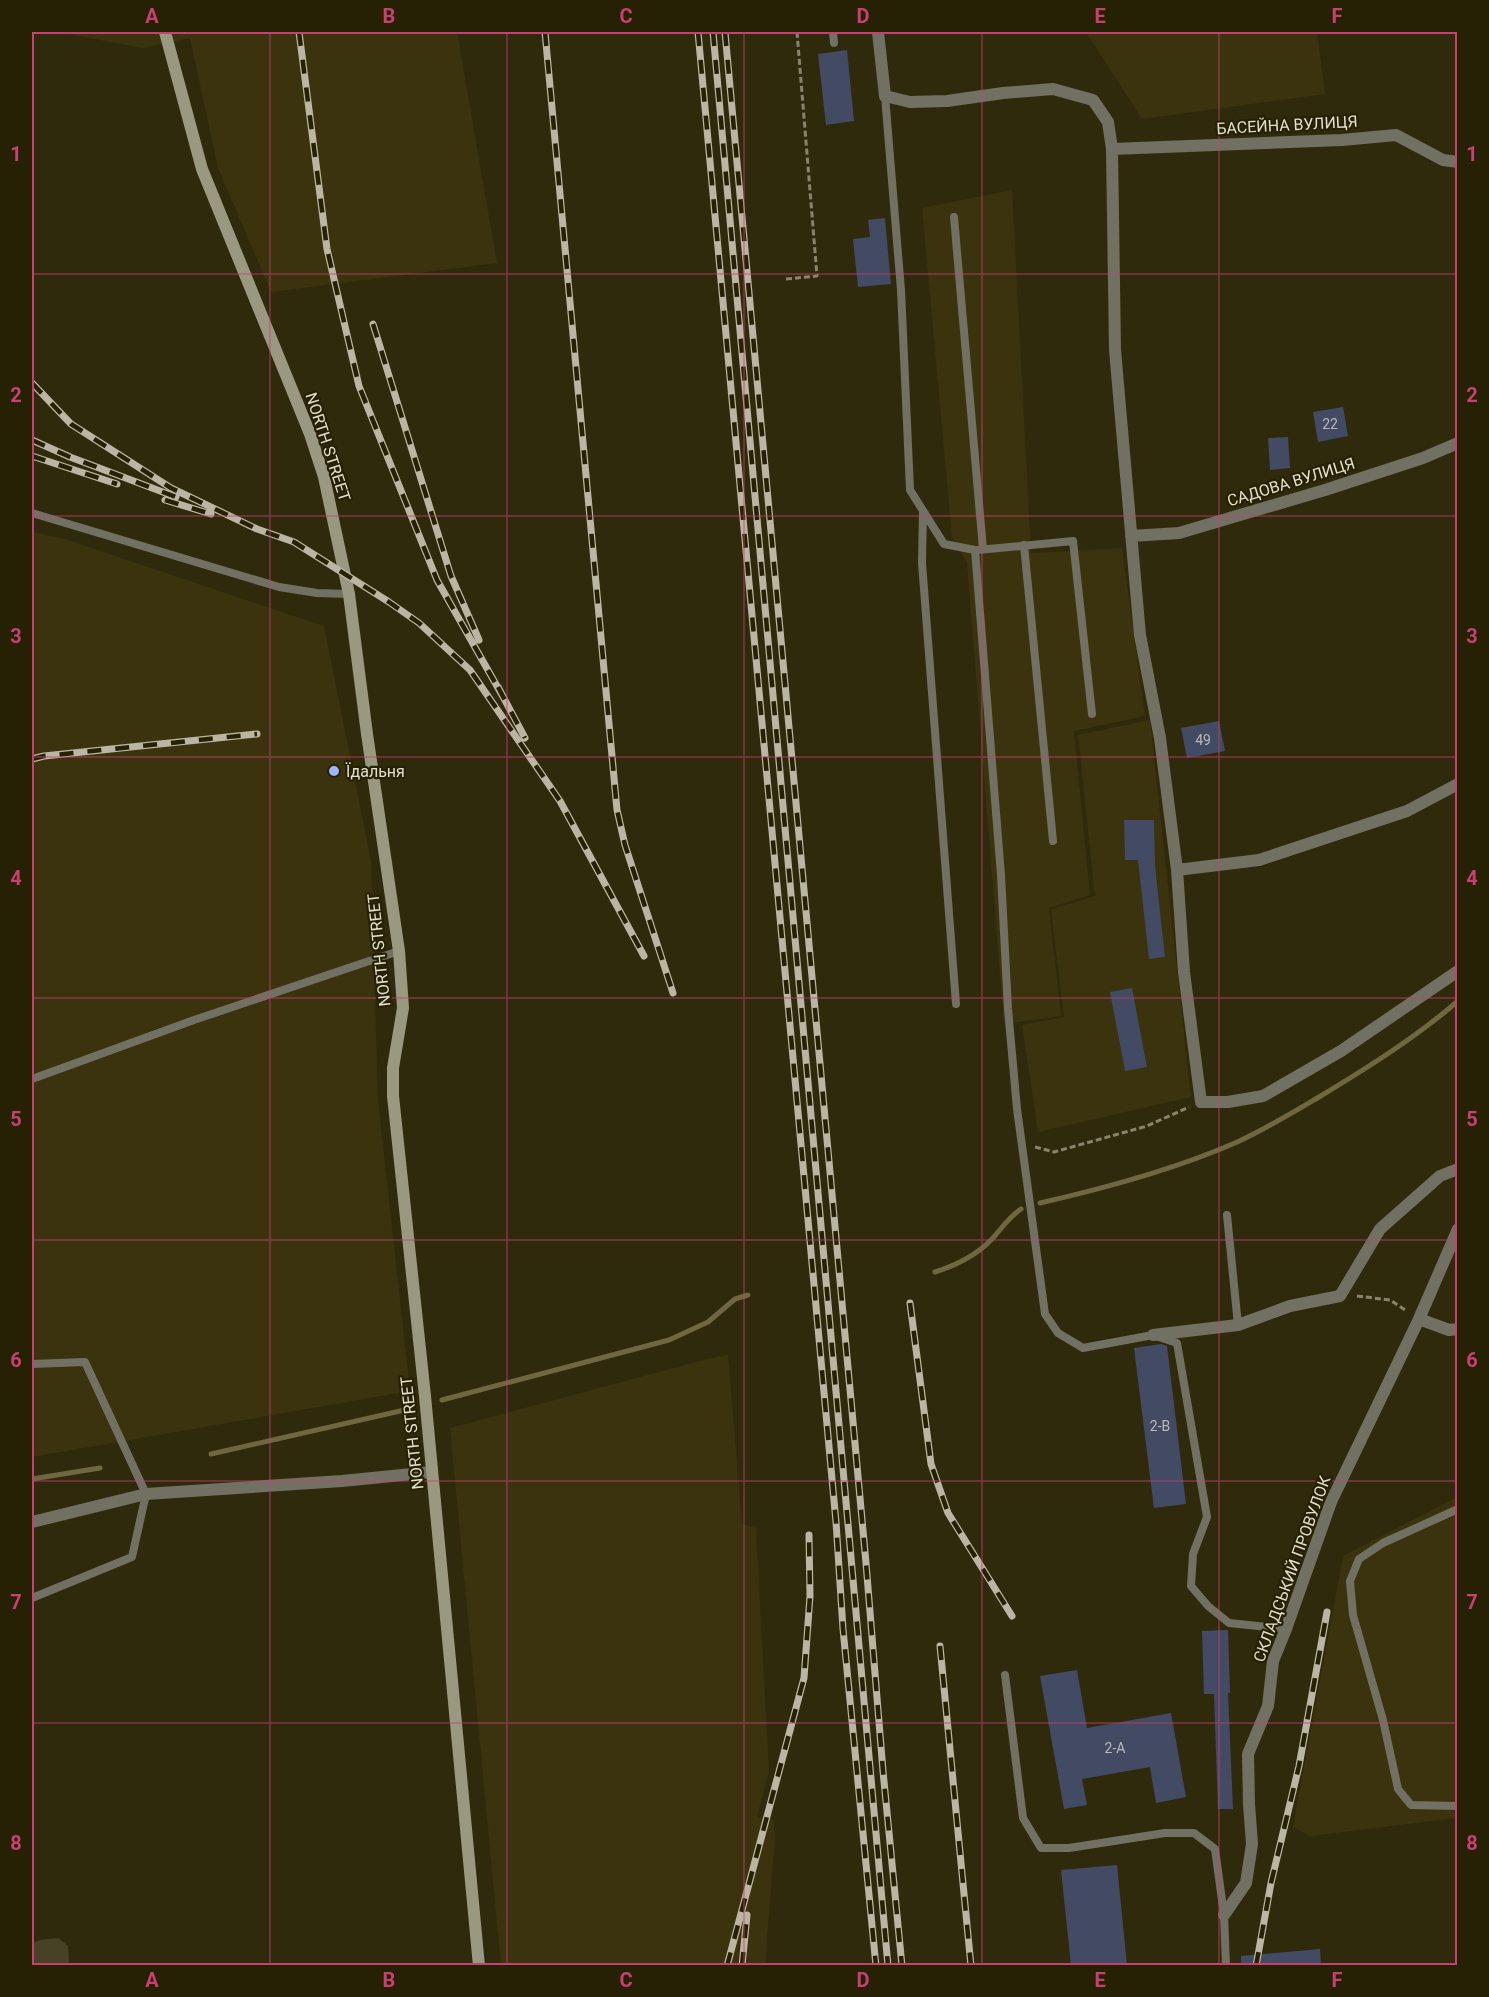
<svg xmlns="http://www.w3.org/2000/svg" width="1489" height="1997" viewBox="0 0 1489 1997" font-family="Roboto,sans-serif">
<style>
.built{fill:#3a330d}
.green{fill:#474226}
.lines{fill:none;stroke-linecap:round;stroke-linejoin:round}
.stream{stroke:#6e6741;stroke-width:5}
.building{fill:#424a64}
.path{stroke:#89846d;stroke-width:3;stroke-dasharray:6 3;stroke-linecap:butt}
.lane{stroke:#727063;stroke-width:8}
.street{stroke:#727063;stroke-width:12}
.secondary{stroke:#9b9882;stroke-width:12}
.rail-casing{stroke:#bab6a3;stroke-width:7}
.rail{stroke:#262104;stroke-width:4.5;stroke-dasharray:14;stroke-linecap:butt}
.grid{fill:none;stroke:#c84072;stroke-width:1.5;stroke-opacity:0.55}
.poi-dot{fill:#9eb4fd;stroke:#262104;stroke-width:2}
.labels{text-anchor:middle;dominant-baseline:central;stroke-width:4.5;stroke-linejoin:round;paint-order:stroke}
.number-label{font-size:14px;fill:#b9b9b3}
.street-label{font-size:16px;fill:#e1decd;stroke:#262104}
.poi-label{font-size:16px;fill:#e1decd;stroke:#262104;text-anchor:start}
.neatline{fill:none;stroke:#c84072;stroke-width:2}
.grid-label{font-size:20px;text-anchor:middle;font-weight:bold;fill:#c84072}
</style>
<rect width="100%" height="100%" fill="#302a0d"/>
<path class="built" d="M 57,32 L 457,32 L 497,263 L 271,292 L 218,168 L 190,38 L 143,48 Z
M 1086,32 L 1317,32 L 1325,94 L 1142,119 Z
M 1012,190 L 1031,553 L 1122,548 L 1145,716 L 1074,731 L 1090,895 L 1049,908 L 1061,1016 L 1004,1024 L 967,563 L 952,537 L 922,208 Z
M 32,532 L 65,539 L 324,626 L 371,861 L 378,1100 L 410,1391 L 32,1457 Z
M 1150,720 L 1191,1097 L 1038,1132 L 1022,1025 L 1064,1017 L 1051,909 L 1095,896 L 1078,735 Z
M 728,1355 L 742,1524 L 756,1528 L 769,1771 L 757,1817 L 773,1819 L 775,1835 L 765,1965 L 501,1965 L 450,1428 L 711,1358 Z
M 1457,1497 L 1457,1818 L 1310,1836 L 1293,1827 L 1343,1556 Z"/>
<path class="green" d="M 58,1938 L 68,1946 L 69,1962 L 65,1965 L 32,1965 L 32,1943 L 40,1940 Z"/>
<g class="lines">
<path class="stream" d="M 1040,1203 C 1106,1188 1173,1170 1235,1143 C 1264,1130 1292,1113 1319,1097 C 1367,1068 1415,1038 1458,1001
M 935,1272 C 957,1265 976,1256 992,1239 C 1003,1227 1007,1219 1021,1209
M 442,1400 L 669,1340 L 708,1322 L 735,1299 L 748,1295
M 211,1454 L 409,1409
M 32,1479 L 100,1468"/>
</g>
<path class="building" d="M 847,50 L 854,121 L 826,125 L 818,54 Z
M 885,218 L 891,284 L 858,287 L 853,239 L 870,237 L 868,220 Z
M 1343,407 L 1348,436 L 1318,442 L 1313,412 Z
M 1288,437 L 1290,468 L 1270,470 L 1268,438 Z
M 1219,721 L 1225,751 L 1187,758 L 1181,728 Z
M 1124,820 L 1154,820 L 1155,866 L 1165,957 L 1149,959 L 1138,860 L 1125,860 Z
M 1132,988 L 1147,1067 L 1125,1071 L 1110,992 Z
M 1161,1344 L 1167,1346 L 1186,1504 L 1154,1508 L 1134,1348 Z
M 1228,1630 L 1230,1693 L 1228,1693 L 1233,1809 L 1218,1809 L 1214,1694 L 1204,1694 L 1202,1631 Z
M 1077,1670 L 1087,1728 L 1171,1713 L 1186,1797 L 1156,1803 L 1150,1767 L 1082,1779 L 1087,1805 L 1064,1809 L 1040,1676 Z
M 1117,1865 L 1127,1965 L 1071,1965 L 1061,1870 Z
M 1320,1949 L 1321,1965 L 1241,1965 L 1241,1956 Z"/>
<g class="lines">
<path class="path" d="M 786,279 L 817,276 L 797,32
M 1035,1147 L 1054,1152 L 1147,1126 L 1189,1107
M 1357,1296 L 1390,1300 L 1407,1311"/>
<path class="lane" d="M 833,32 L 834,43
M 885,96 L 901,290 L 910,490 L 944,544 L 975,550 L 1001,875 L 1008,1009 L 1017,1109 L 1045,1314 L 1058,1333 L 1083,1348 L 1153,1335 L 1177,1343 L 1207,1517 L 1193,1554 L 1191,1586 L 1208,1606 L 1229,1623 L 1286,1629
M 954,217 L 983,549
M 923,511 L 922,563 L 956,1004
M 32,513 L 279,587 L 317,593 L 349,594
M 1024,545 L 1053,841
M 978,550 L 1073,541 L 1092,714
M 32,1079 L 194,1020 L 399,951
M 1227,1215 L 1238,1325
M 32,1364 L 85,1362 L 146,1494 L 132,1557 L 32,1598
M 1458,1509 L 1383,1543 L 1359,1559 L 1350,1581 L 1353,1615 L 1383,1720 L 1398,1789 L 1411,1805 L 1458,1806
M 1005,1675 L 1023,1818 L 1041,1848 L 1069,1848 L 1165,1833 L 1194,1833 L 1215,1849 L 1224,1915 L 1226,1966"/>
<path class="street" d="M 878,32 L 885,96 L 910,102 L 947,101 L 1003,93 L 1053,89 L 1093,100 L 1108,122 L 1112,149 L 1115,350 L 1140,635 L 1160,738 L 1177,870 L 1184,972 L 1201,1102 L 1228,1102 L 1263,1096 L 1341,1051 L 1458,971
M 1112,149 L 1342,140 L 1396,135 L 1443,160 L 1458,162
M 1131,536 L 1179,533 L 1325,490 L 1423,458 L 1458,443
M 1177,870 L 1259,860 L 1407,811 L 1458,784
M 1419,1319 L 1449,1330 L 1458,1329
M 1153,1335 L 1238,1325 L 1290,1306 L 1340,1296 L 1380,1229 L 1440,1176 L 1458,1169
M 32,1522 L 146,1494 L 342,1481 L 432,1472
M 1224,1915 L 1246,1883 L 1252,1844 L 1249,1804 L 1248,1754 L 1268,1706 L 1273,1661 L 1286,1629 L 1331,1502 L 1419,1319 L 1458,1229"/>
<path class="secondary" d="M 165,32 L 202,169 L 310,434 L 324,477 L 349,594 L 367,734 L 399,951 L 403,1008 L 393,1068 L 393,1096 L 425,1396 L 479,1966"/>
<defs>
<path id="rail" d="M 299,32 L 327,249 L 359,386 L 437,580 L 502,695
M 545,32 L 617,810 L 625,845 L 673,993
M 698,32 L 836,1522 L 843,1629 L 876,1966
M 713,32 L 888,1966
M 725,32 L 866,1563 L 883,1771 L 902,1966
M 373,324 L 451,576 L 479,640
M 32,383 L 71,424 L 171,488 L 257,529 L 294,542 L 389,602 L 419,623 L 470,670 L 560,801 L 644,956
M 32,440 L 70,457 L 176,497
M 32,456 L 117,484
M 165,500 L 211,514
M 498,687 L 525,738
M 32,759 L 44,756 L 257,734
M 910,1303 L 931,1464 L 948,1513 L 1012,1616
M 940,1646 L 971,1966
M 727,1966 L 804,1678 L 810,1596 L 809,1535
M 742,1966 L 747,1915
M 1256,1966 L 1271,1883 L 1299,1766 L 1327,1612"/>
</defs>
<use href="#rail" class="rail-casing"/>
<use href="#rail" class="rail"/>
</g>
<path class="grid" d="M 270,32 L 270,1966M 507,32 L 507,1966M 744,32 L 744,1966M 982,32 L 982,1966M 1219,32 L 1219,1966M 32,274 L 1458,274M 32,516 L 1458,516M 32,757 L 1458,757M 32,998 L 1458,998M 32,1240 L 1458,1240M 32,1481 L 1458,1481M 32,1723 L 1458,1723"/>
<circle class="poi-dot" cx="334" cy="771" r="6"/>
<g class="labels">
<g class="number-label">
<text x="1330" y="424">22</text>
<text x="1203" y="740">49</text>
<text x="1160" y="1426">2-В</text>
<text x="1115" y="1748">2-А</text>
</g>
<g class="street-label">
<text transform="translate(1287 125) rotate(-3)">БАСЕЙНА ВУЛИЦЯ</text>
<text transform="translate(328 447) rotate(72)">NORTH STREET</text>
<text transform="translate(1291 482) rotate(-17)">САДОВА ВУЛИЦЯ</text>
<text transform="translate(379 950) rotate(-96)">NORTH STREET</text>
<text transform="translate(412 1433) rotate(-96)">NORTH STREET</text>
<text transform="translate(1292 1569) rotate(-70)">СКЛАДСЬКИЙ ПРОВУЛОК</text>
</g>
<g class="poi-label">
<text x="346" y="771">Їдальня</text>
</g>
</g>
<rect width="1489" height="1997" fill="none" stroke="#262104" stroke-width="66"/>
<rect x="33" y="33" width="1423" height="1931" class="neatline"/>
<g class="grid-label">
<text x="152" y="23">A</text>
<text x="389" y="23">B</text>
<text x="626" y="23">C</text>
<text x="863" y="23">D</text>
<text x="1100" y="23">E</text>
<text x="1337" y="23">F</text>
<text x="16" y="161">1</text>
<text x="1472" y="161">1</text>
<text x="16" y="402">2</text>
<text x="1472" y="402">2</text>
<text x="16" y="643">3</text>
<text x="1472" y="643">3</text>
<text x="16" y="885">4</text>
<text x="1472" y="885">4</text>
<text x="16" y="1126">5</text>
<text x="1472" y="1126">5</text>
<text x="16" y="1367">6</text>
<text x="1472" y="1367">6</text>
<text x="16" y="1609">7</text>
<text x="1472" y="1609">7</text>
<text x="16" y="1850">8</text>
<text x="1472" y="1850">8</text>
<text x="152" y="1987">A</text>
<text x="389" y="1987">B</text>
<text x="626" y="1987">C</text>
<text x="863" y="1987">D</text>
<text x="1100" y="1987">E</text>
<text x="1337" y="1987">F</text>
</g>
</svg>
